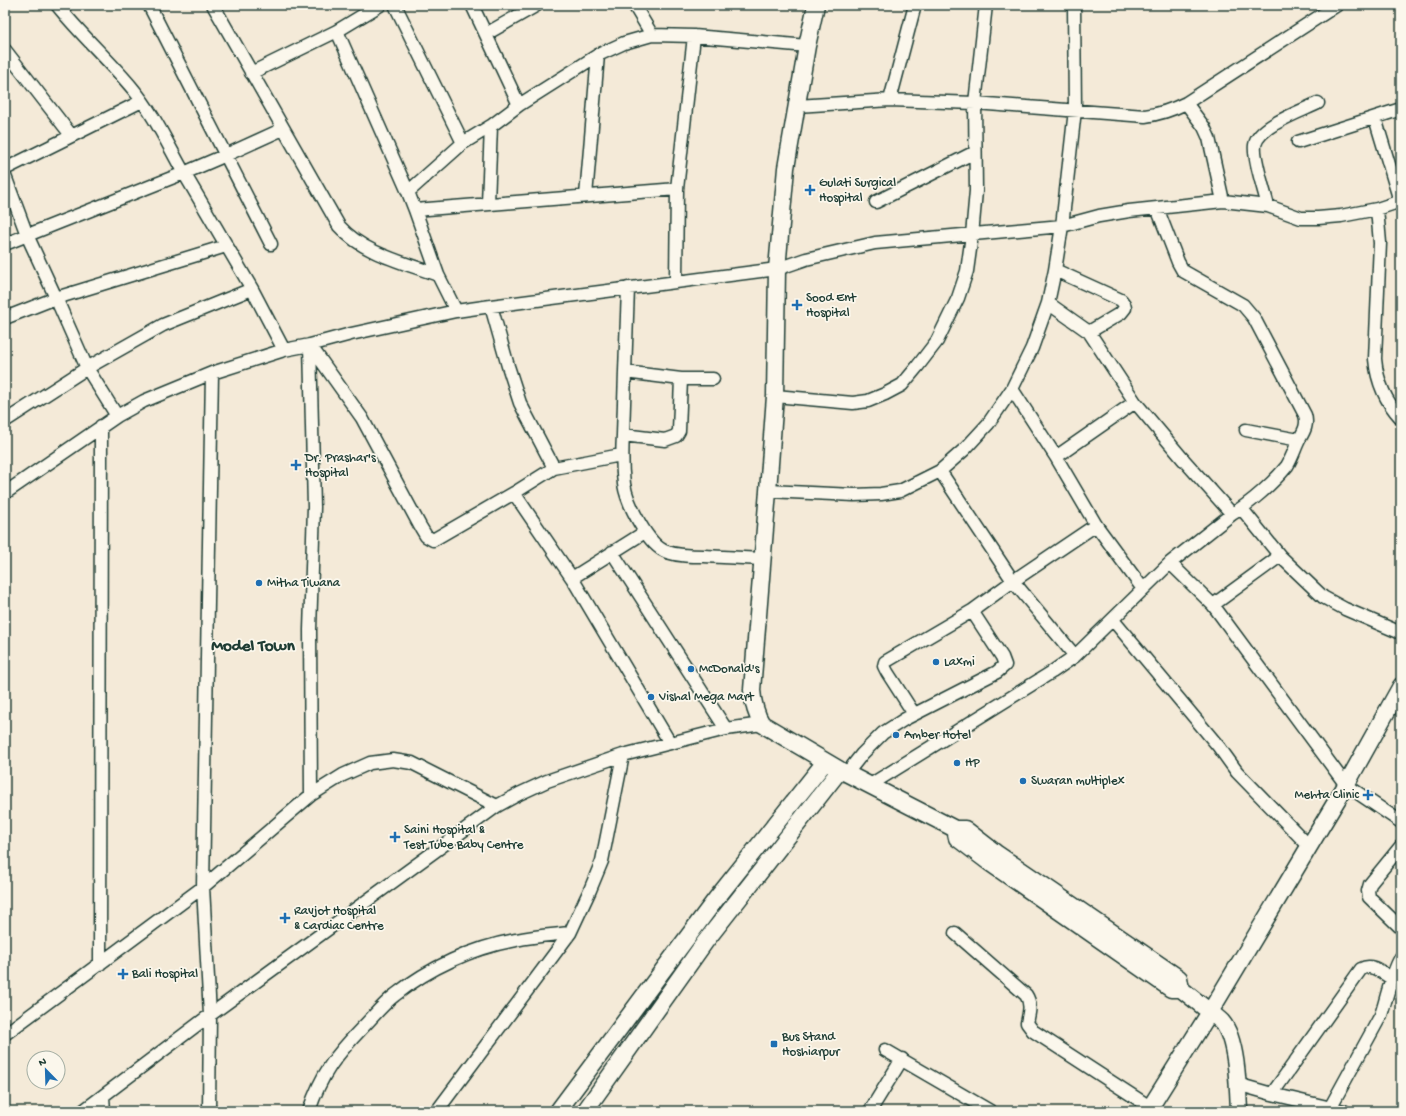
<svg xmlns="http://www.w3.org/2000/svg" width="1406" height="1116" viewBox="0 0 1406 1116" font-family="'Gochi Hand',sans-serif">
<style>
.lines{fill:none;stroke-linecap:round;stroke-linejoin:round}
.minor-casing{stroke:#1f3d34;stroke-width:15}
.major-casing{stroke:#1f3d34;stroke-width:19}
.minor{stroke:#fbf7ec;stroke-width:12}
.major{stroke:#fbf7ec;stroke-width:16}
.poi-dot{fill:#1f6fb2;stroke:#fbf7ec;stroke-width:1.5}
.labels{text-anchor:middle;dominant-baseline:central;stroke-width:3.5;stroke-linejoin:round;paint-order:stroke}
.poi-label{font-size:13px;fill:#1f3d34;stroke:#fbf7ec;text-anchor:start}
.district-label{font-size:17px;font-weight:bold;fill:#1f3d34;stroke:#fbf7ec}
</style>
<rect width="100%" height="100%" fill="#f4ead8"/>
<filter id="ink" filterUnits="userSpaceOnUse"><feTurbulence type="fractalNoise" baseFrequency=".025" numOctaves="2"/><feDisplacementMap in="SourceGraphic" scale="8" xChannelSelector="R" yChannelSelector="G"/><feConvolveMatrix kernelMatrix="1 2 1 2 8 2 1 2 1" color-interpolation-filters="sRGB"/></filter>
<g filter="url(#ink)">
<g class="lines">
<defs>
<path id="minor" d="M 57,5 C 81,35 109,60 133,89 C 154,114 168,145 184,173 L 226,155 L 283,129
M 149,5 L 271,244
M 213,5 L 339,226 C 364,254 403,262 438,275
M 395,5 L 463,143 L 408,192 L 415,210
M 472,5 L 519,105
M 634,5 L 652,35
M 337,31 L 380,5
M 486,34 L 537,5
M 5,50 L 71,135
M 251,73 L 337,31 L 408,192
M 890,100 L 975,103 L 1145,116 C 1160,114 1172,110 1186,103 L 1337,5
M 1186,103 L 1204,127 L 1209,138 L 1223,201
M 797,106 L 890,100 L 915,5
M 1375,118 L 1400,201
M 1298,142 L 1401,109
M 463,143 L 491,126
M 5,169 L 142,101
M 5,176 L 27,235 L 56,298 L 5,318
M 586,196 L 598,55
M 1401,201 L 1377,209 L 1380,243 L 1375,359 C 1377,381 1385,401 1401,418
M 876,202 L 975,152
M 488,203 L 491,126 L 519,105 L 598,55 L 624,43 L 652,35 L 694,36 L 807,46
M 1268,206 C 1265,193 1253,157 1255,145 C 1258,126 1302,111 1318,103
M 1157,208 L 1178,262 L 1183,271 L 1243,305 L 1254,318 L 1305,415 C 1308,425 1304,431 1299,440
M 5,244 L 184,173 L 252,289 L 163,325 L 87,368 L 56,298 L 226,246
M 1055,270 L 1048,303 L 1089,332 L 1135,402 L 1056,457
M 676,281 L 677,189
M 628,288 L 625,372 L 681,379 L 679,431 L 676,436 L 665,440 L 623,435 C 622,451 622,468 624,484 C 627,503 648,546 667,552 C 679,556 691,556 704,556 C 723,557 742,558 762,559
M 252,289 L 284,350
M 491,306 L 508,366 L 520,403 L 554,468
M 456,311 L 438,275 L 415,210 L 677,189 L 694,36
M 1089,332 L 1121,313 L 1125,308 L 1124,304 L 1121,300 L 1055,270 L 1062,226 L 1099,216 L 1129,211 L 1223,201 L 1268,206 L 1301,218 L 1318,218 L 1341,216 L 1377,209
M 310,345 L 314,507 L 310,630 L 311,795
M 310,345 L 362,418 L 420,526 L 426,536 L 433,540 L 514,493 L 554,468 L 621,455
M 681,379 L 713,379
M 775,396 L 853,403 L 868,401 L 885,394 L 902,385 L 917,367 L 937,341 L 958,298 L 967,271 L 972,235 L 976,191 L 975,103 L 986,5
M 1135,402 L 1182,458 L 1232,514
M 5,421 L 87,368 L 117,416
M 623,435 L 625,372
M 940,471 L 1013,581 L 1096,525 L 1056,457 L 1012,389
M 768,491 L 854,495 L 881,494 L 900,491 L 940,471 L 965,449 L 988,424 L 1012,389 L 1032,348 L 1048,303
M 5,493 L 117,416 L 144,401 L 212,373 L 284,350 L 310,345 L 351,334 L 456,311 L 491,306 L 777,269 L 806,259 L 875,243 L 1062,226 L 1075,110 L 1074,5
M 514,493 L 572,578 L 670,743
M 1242,509 L 1280,556 L 1323,597 L 1345,609 L 1401,633
M 1096,525 L 1143,589
M 612,552 L 726,729
M 1170,563 L 1213,605 L 1346,785 L 1401,822
M 572,578 L 645,532
M 1213,605 L 1280,556
M 1113,620 L 1219,747 L 1237,772 L 1309,846
M 914,714 L 887,672 L 884,666 L 885,662 L 972,611
M 847,773 L 862,754 L 883,733 L 905,719 L 997,672 L 1005,665 L 1002,657 L 972,611 L 1013,581 L 1075,656 L 1170,563 L 1232,514 C 1251,503 1273,483 1287,466 C 1292,458 1295,448 1299,440 L 1246,430
M 870,785 L 1052,672 L 1075,656
M 1401,846 L 1370,884 L 1368,891 L 1369,897 L 1401,928
M 955,933 L 1026,995 C 1032,1004 1029,1013 1027,1023 L 1033,1031 L 1150,1107
M 100,964 L 101,426
M 5,1034 L 203,887 L 311,795 L 343,775 L 370,763 L 393,760 L 412,763 L 497,806
M 885,1050 L 990,1111
M 1237,1084 L 1272,1094 L 1344,1111
M 1272,1094 L 1361,969 C 1372,963 1381,972 1391,978
M 103,1097 L 104,1111
M 1330,1108 L 1381,1015 C 1388,994 1390,977 1401,957
M 83,1111 L 210,1015 L 497,806 L 519,794 L 547,781 L 623,755 L 726,729 L 762,724
M 209,1111 L 210,1015 L 203,887 L 212,373
M 309,1111 C 321,1074 336,1055 363,1027 C 373,1017 383,1004 395,995 C 429,968 472,948 516,940 C 534,936 552,935 570,933
M 437,1111 L 570,933 L 590,890 L 602,861 L 623,755
M 870,1111 L 902,1059"/>
<path id="major" d="M 816,5 L 807,46 L 786,168 L 777,269 L 775,396 L 768,491 L 752,690 C 753,703 755,713 762,724 L 840,770 L 955,829 L 965,829 L 996,853 L 1179,978 L 1181,989 C 1191,997 1200,1004 1210,1012 C 1214,1015 1218,1018 1222,1022 C 1237,1039 1238,1088 1239,1111
M 955,829 L 957,838 L 990,863 L 1171,989 L 1181,989
M 558,1111 L 716,899 L 825,762
M 585,1111 L 705,942 L 840,770
M 1148,1111 L 1210,1012 L 1346,785 L 1401,686"/>
</defs>
<use href="#minor" class="minor-casing"/>
<use href="#major" class="major-casing"/>
<use href="#minor" class="minor"/>
<use href="#major" class="major"/>
</g>
</g>
<g class="poi-dot">
<path d="M808 184h4v4h4v4h-4v4h-4v-4h-4v-4h4z"/>
<path d="M795 299h4v4h4v4h-4v4h-4v-4h-4v-4h4z"/>
<path d="M294 459h4v4h4v4h-4v4h-4v-4h-4v-4h4z"/>
<circle cx="259" cy="583" r="4"/>
<circle cx="936" cy="662" r="4"/>
<circle cx="691" cy="669" r="4"/>
<circle cx="651" cy="697" r="4"/>
<circle cx="896" cy="735" r="4"/>
<circle cx="957" cy="763" r="4"/>
<circle cx="1023" cy="781" r="4"/>
<path d="M1366 789h4v4h4v4h-4v4h-4v-4h-4v-4h4z"/>
<path d="M393 831h4v4h4v4h-4v4h-4v-4h-4v-4h4z"/>
<path d="M283 912h4v4h4v4h-4v4h-4v-4h-4v-4h4z"/>
<path d="M121 968h4v4h4v4h-4v4h-4v-4h-4v-4h4z"/>
<rect x="770" y="1040" width="8" height="8" rx="2"/>
</g>
<g class="labels">
<g class="poi-label">
<text x="819" y="183">Gulati Surgical<tspan x="819" dy="15">Hospital</tspan></text>
<text x="806" y="298">Sood Ent<tspan x="806" dy="15">Hospital</tspan></text>
<text x="305" y="458">Dr. Prashar's<tspan x="305" dy="15">Hospital</tspan></text>
<text x="267" y="583">Mitha Tiwana</text>
<text x="944" y="662">Laxmi</text>
<text x="699" y="669">McDonald's</text>
<text x="659" y="697">Vishal Mega Mart</text>
<text x="904" y="735">Amber Hotel</text>
<text x="965" y="763">HP</text>
<text x="1031" y="781">Swaran multiplex</text>
<text x="1359" y="795" text-anchor="end">Mehta Clinic</text>
<text x="404" y="830">Saini Hospital &amp;<tspan x="404" dy="15">Test Tube Baby Centre</tspan></text>
<text x="294" y="911">Ravjot Hospital<tspan x="294" dy="15">&amp; Cardiac Centre</tspan></text>
<text x="132" y="974">Bali Hospital</text>
<text x="782" y="1037">Bus Stand<tspan x="782" dy="15">Hoshiarpur</tspan></text>
</g>
<g class="district-label">
<text x="253" y="647">Model Town</text>
</g>
</g>
<rect width="1406" height="1116" fill="none" stroke="#fbf7ec" stroke-width="20"/>
<rect x="10" y="10" width="1386" height="1096" fill="none" stroke="#1f3d34" stroke-width="1.5" filter="url(#ink)"/>
<g transform="translate(46 1070) rotate(337)"><circle r="19" fill="#fbf7ec" stroke="#a3ada2"/>
<path d="M0-3L7 15L0 10L-7 15Z" fill="#1f6fb2"/>
<text y="-6" font-size="11" font-weight="bold" text-anchor="middle" fill="#1f3d34">N</text>
</g>
</svg>
